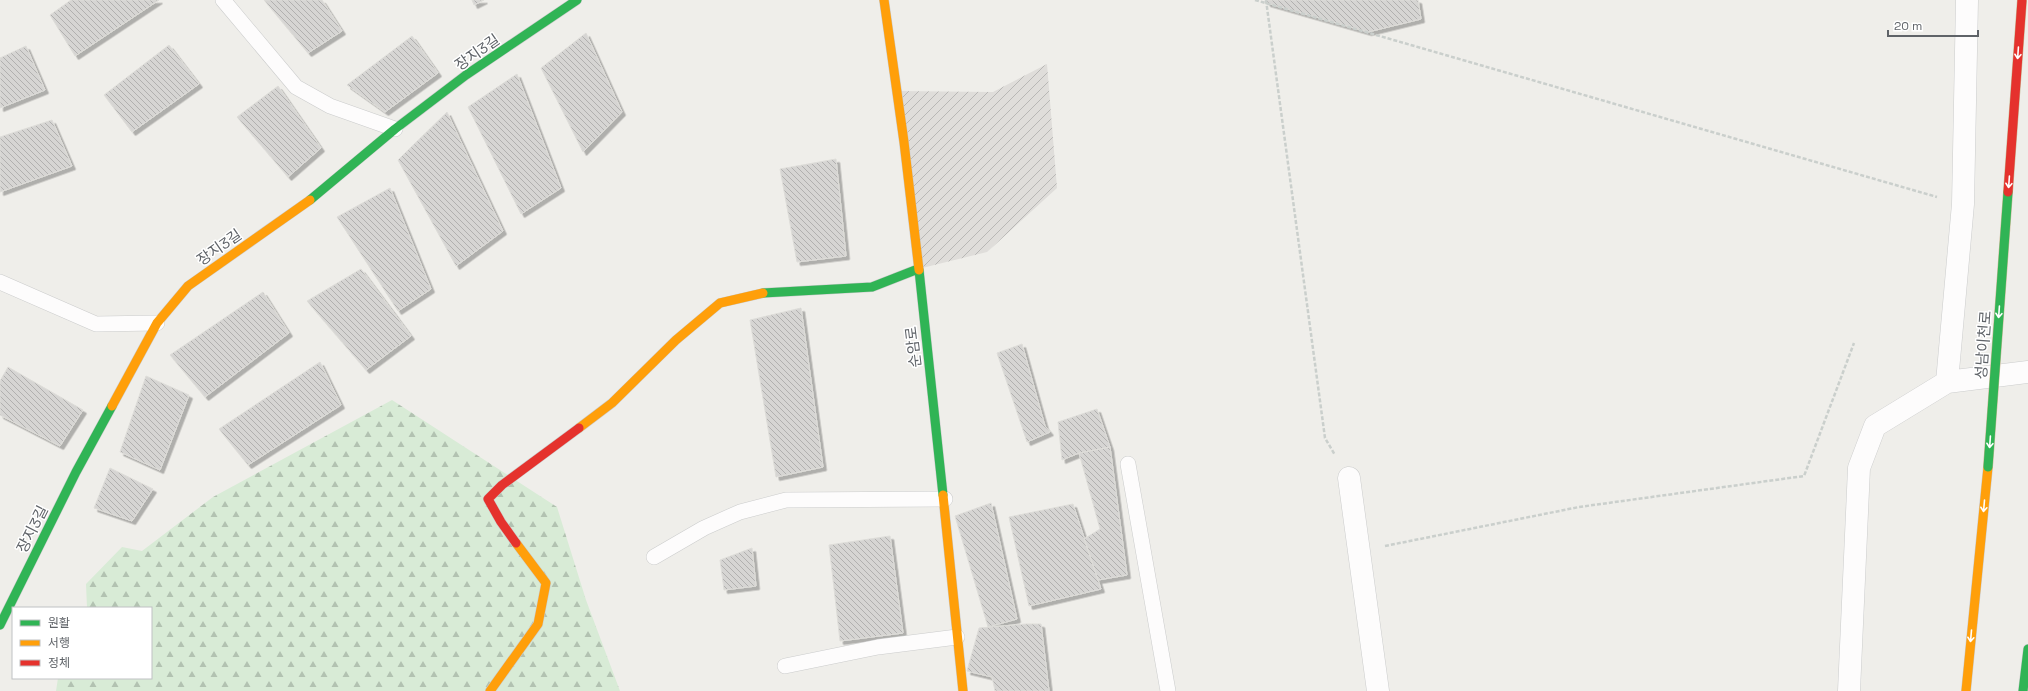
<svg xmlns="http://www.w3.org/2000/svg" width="2028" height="691" viewBox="0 0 2028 691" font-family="'Space Grotesk','Noto Sans KR',sans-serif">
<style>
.industrial{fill:url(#industrial-furrows)}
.forest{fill:url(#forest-firs)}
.building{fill:url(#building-back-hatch);stroke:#deddd9;filter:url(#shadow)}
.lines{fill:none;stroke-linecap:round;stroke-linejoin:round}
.lane-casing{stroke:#cbcccc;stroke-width:16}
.street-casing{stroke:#cbcccc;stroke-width:23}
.fast-casing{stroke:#cacacb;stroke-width:10}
.slow-casing{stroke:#cacacb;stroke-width:10}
.jam-casing{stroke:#cacacb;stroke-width:10}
.path{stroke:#cacfcc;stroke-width:2.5;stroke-dasharray:4 2;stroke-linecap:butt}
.lane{stroke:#fdfcfc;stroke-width:15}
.street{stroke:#fdfcfc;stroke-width:22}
.fast{stroke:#30b455;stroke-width:9}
.slow{stroke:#ff9f0a;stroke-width:9}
.jam{stroke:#e5322d;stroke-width:9}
.fast-bridge-casing{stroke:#c8b996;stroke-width:10;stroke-linecap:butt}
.jam-bridge-casing{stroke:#c8b996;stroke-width:10;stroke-linecap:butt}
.fast-bridge{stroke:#30b455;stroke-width:9}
.jam-bridge{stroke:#e5322d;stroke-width:9}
.oneway{stroke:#fff}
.labels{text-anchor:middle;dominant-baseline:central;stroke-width:3;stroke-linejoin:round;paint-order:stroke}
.street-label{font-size:15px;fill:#5f6368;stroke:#fff}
</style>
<defs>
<pattern id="industrial-furrows" width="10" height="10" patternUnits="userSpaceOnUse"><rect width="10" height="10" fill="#dfddda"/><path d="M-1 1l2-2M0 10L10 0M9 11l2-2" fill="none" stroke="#b8b7b5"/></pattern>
<pattern id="forest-firs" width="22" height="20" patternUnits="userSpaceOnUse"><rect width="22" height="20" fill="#d8ebd6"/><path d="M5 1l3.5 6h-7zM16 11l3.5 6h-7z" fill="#b2c2b1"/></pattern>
<pattern id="building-back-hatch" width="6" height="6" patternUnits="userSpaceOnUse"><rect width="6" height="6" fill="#d6d5d3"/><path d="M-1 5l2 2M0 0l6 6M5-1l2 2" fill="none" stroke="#b1b0af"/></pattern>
<filter id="shadow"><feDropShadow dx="3.5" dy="3.5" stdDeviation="0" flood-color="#0004"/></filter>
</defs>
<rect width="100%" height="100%" fill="#efeeea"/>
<path class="industrial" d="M 1047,64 L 1057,188 L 987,252 L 918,269 L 897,91 L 993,92 Z"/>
<path class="forest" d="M 392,400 L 557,507 L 586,600 L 620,691 L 56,691 L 58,678 L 151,678 L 151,608 L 87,608 L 86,584 L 122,547 L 142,551 L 213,497 Z"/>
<path class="building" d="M 71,0 L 159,0 L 75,56 L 50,15 Z
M 264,0 L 322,0 L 342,31 L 308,53 Z
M 472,0 L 484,0 L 474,5 Z
M 1266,0 L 1418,0 L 1421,19 L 1368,32 L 1267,3 Z
M 586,33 L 622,112 L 583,152 L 541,68 Z
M 412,36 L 438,73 L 385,112 L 347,85 Z
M 169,45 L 199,84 L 132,132 L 104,95 Z
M 26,46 L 45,90 L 0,108 L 0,58 Z
M 517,74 L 561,188 L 521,214 L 468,107 Z
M 278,86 L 321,148 L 288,177 L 237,117 Z
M 447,112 L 503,231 L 456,266 L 398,160 Z
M 52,120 L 72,166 L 0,192 L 0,137 Z
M 836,159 L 846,256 L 797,262 L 780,169 Z
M 390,188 L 431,289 L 398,311 L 337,217 Z
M 361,269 L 411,336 L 366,370 L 307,301 Z
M 263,292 L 289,333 L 205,397 L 170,355 Z
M 801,308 L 823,467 L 776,477 L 750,320 Z
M 1022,344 L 1045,426 L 1050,432 L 1027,442 L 997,353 Z
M 320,362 L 341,405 L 248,465 L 219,429 Z
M 8,367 L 83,410 L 60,446 L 0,415 L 0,381 Z
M 146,376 L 189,395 L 160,470 L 120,452 Z
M 1097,409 L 1110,447 L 1079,453 L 1062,460 L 1058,422 Z
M 1110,447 L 1127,575 L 1098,580 L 1084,539 L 1100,529 L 1079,453 Z
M 110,468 L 153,489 L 132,521 L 94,508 Z
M 991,503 L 1017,619 L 988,627 L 955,516 Z
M 1073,504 L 1101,589 L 1029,606 L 1009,517 Z
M 890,536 L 903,633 L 840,641 L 829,545 Z
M 752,548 L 756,586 L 724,590 L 720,560 Z
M 1026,624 L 1041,624 L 1049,691 L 995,691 L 992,677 L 967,671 L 979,628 Z"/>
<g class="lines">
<defs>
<path id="lane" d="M 223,0 L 296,87 L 330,106 L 395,129
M 0,282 L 96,324 L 157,323
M 1128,464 L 1168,691
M 654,557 L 704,528 L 740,512 L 786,500 L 945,499
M 785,666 L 878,647 L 957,637"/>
<path id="street" d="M 1947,382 L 1963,204 L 1967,0
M 1349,478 L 1378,691
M 1849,691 L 1859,468 L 1875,426 L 1947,382 L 2028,372"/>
<path id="fast" d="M 310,200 L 395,129 L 466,75 L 577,0
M 919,270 L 943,495
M 763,293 L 872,287 L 918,269
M 0,625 L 76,472 L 112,406
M 2023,691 L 2028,649"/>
<path id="slow" d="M 884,0 L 904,142 L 919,270
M 112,406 L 157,323 L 188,286 L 310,200
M 579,428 L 612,403 L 676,340 L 720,303 L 763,293
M 943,495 L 963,691
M 490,691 L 538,624 L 546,583 L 516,543
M 1966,691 L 1988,467"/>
<path id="jam" d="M 516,543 L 501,522 L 488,499 L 502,485 L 579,428"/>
</defs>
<use href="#lane" class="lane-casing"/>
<use href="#street" class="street-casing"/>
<use href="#fast" class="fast-casing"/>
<use href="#slow" class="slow-casing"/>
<use href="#jam" class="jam-casing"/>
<path class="path" d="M 1255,0 L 1937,197
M 1266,0 L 1325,438 L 1335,455
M 1385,546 L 1579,507 L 1804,476 L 1854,343"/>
<use href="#lane" class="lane"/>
<use href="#street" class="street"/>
<use href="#fast" class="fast"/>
<use href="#slow" class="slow"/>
<use href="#jam" class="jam"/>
<defs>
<path id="fast-bridge" d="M 1988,467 L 2008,192"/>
<path id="jam-bridge" d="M 2008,192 L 2022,0"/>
</defs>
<use href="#fast-bridge" class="fast-bridge-casing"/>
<use href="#jam-bridge" class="jam-bridge-casing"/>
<use href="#fast-bridge" class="fast-bridge"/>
<use href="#jam-bridge" class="jam-bridge"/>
</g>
<defs><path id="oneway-shaft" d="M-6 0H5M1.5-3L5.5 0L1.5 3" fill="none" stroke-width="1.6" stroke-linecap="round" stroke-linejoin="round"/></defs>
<g class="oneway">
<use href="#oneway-shaft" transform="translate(2018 53) rotate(94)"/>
<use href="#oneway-shaft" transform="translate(2009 182) rotate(94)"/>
<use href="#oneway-shaft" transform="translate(1999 312) rotate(94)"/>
<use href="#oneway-shaft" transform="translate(1990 442) rotate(94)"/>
<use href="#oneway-shaft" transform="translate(1984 506) rotate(95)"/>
<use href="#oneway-shaft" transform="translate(1971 636) rotate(95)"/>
</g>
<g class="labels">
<g class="street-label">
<text transform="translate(477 52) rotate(-35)">장지3길</text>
<text transform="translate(219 247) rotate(-35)">장지3길</text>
<text transform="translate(1983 345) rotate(-86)">성남이천로</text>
<text transform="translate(913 347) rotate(-97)">순암로</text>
<text transform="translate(32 529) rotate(-63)">장지3길</text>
</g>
</g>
<rect x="12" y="607" width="140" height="72" fill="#ffffff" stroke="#bfc1c3"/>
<rect x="20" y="620" width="20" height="6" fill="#30b455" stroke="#bfc1c3"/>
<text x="48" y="627" font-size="12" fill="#5f6368">원활</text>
<rect x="20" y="640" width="20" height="6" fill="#ff9f0a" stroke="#bfc1c3"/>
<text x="48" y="647" font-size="12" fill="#5f6368">서행</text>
<rect x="20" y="660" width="20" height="6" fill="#e5322d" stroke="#bfc1c3"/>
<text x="48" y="667" font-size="12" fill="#5f6368">정체</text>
<path d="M1888 30v6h90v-6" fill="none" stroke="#5f6368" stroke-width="2"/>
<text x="1894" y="30" font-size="12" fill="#5f6368" stroke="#ffffff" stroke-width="3" paint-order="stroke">20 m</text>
</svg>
